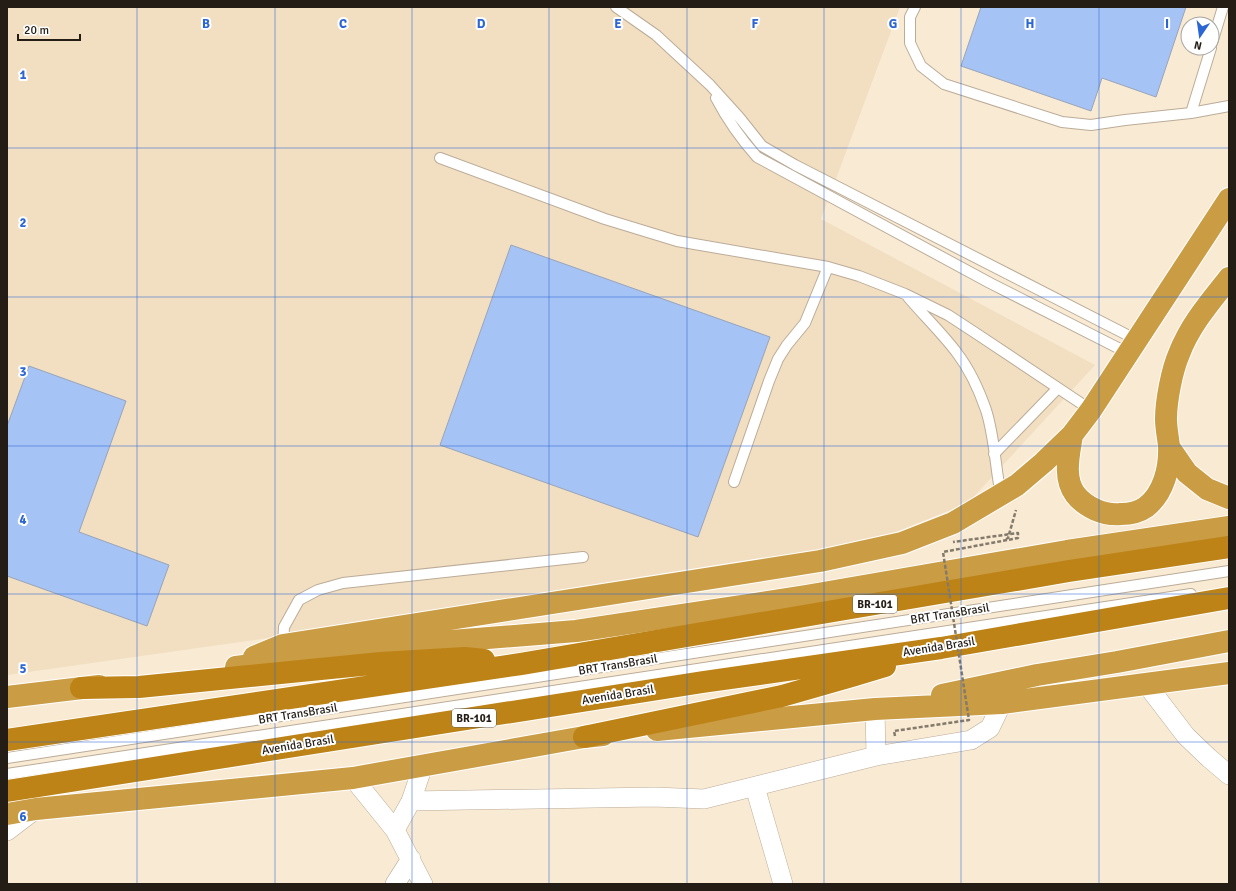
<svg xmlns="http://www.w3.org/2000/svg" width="1236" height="891" viewBox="0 0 1236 891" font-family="Signika,sans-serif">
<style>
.built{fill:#f2dec1}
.building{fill:#a6c3f6;stroke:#98a4b9}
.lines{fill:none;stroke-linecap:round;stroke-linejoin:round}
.service-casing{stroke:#bbac98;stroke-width:12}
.minor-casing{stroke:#bbac98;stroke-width:20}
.trunk-casing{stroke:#fff;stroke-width:24}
.motorway-casing{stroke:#fff;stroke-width:24}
.path{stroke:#847a6b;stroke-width:2.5;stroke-dasharray:4 2;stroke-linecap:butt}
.service{stroke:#fff;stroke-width:10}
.minor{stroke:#fff;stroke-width:19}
.trunk{stroke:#ca9c44;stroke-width:22}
.motorway{stroke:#bd8316;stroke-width:22}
.path-bridge{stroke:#847a6b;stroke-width:2.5;stroke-dasharray:4 2;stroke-linecap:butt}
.grid{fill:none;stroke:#2c66d3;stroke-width:1;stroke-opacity:0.55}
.labels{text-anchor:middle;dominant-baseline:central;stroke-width:4;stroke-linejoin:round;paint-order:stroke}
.shield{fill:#fff;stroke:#65615b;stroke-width:1}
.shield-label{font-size:11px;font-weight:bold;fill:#231d15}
.street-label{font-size:12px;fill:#231d15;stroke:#fff}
.grid-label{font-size:13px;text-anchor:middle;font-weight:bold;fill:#2c66d3;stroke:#fff;stroke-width:4;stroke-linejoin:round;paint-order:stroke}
</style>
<rect width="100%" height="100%" fill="#f9ead4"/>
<path class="built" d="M 7,7 L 900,7 L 821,219 L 1095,365 L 968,503 L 868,543 L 269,638 L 7,675 Z"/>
<path class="building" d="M 981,7 L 1186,7 L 1156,97 L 1102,78 L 1091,111 L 961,66 Z
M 511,245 L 770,337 L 698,537 L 440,445 Z
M 29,366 L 126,401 L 79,532 L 169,565 L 147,626 L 7,576 L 7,426 Z"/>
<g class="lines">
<defs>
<path id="service" d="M 616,7 L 656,35 L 710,85 L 739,117 L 762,146 L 795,165 L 1137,340
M 915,7 L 910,17 L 910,43 L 921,66 L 944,84 L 1062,122 L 1091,125 L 1125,120 L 1191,113 L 1229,106
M 1212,43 L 1223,7
M 716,98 C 727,119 741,139 757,157 L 990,283 L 1128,353
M 1191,113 L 1211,48
M 440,158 L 605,219 L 677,241 L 828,267 L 859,276 L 905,294 L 948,315 L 977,334 L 1091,410
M 908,297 C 924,316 942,333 957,353 C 970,370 979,390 986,410 C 995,438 995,467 1001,495
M 994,454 L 1058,388
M 734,482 L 769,381 L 778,359 L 787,345 L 805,323 L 828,267
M 283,645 L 284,627 L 299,600 L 318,590 L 343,583 L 583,557
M 7,758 L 1229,571
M 7,774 L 1191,594"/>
<path id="minor" d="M 1147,685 L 1186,736 L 1209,758 L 1229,775
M 875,709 L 876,756
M 353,778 L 395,830 L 423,884
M 755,787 L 783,884
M 411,801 L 654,797 L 704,799 L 876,756 L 971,740 L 990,728 L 1002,703
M 395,830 L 411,801 L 423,766
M 7,831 L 36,809
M 395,884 L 411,859"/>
<path id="trunk" d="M 1072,435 C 1069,455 1063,477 1075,494 C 1085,507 1104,516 1121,514 C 1129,514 1139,512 1146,507 C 1164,493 1170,467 1169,446 C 1168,437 1166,428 1166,419 C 1166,401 1172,370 1179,354 C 1190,325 1210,302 1229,278
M 1169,447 L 1187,473 L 1207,489 L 1229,498
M 254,657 L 283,645 L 820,561 L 902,543 L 953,523 L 1017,485 L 1044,462 L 1072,435 L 1091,410 L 1229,199
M 236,667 L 389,646 L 576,631 L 807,596 L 1067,551 L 1229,527
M 942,695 L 1037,675 L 1117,662 L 1229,641
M 7,697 L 99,686
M 657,730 L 875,709 L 1002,703 L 1229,673
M 7,814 L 36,809 L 353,778 L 584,737 L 603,735"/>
<path id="motorway" d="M 81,688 L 139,687 L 381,663 L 465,658 L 484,660
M 584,737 L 782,696 L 852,676 L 885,666
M 7,740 L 521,664 L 1069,571 L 1229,547
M 7,791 L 703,682 L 941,648 L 1229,598"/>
</defs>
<use href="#service" class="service-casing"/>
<use href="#minor" class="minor-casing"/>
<use href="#trunk" class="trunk-casing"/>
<use href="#motorway" class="motorway-casing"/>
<path class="path" d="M 1006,539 L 1008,538 L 1016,510"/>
<use href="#service" class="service"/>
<use href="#minor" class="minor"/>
<use href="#trunk" class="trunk"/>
<use href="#motorway" class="motorway"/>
<path class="path-bridge" d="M 895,736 L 894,731 L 969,720 L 943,552 L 1018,538 L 1018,533 L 953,542"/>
</g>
<path class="grid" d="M 137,7 L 137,884M 275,7 L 275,884M 412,7 L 412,884M 549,7 L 549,884M 687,7 L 687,884M 824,7 L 824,884M 961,7 L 961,884M 1099,7 L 1099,884M 7,148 L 1229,148M 7,297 L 1229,297M 7,446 L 1229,446M 7,594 L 1229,594M 7,742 L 1229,742"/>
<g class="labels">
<g class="shield">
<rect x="853" y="595" width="44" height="18" rx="3"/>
<rect x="452" y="709" width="44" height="18" rx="3"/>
</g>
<g class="shield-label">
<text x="875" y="604">BR-101</text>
<text x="474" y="718">BR-101</text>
</g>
<g class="street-label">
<text transform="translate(950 614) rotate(-9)">BRT TransBrasil</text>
<text transform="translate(939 647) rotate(-9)">Avenida Brasil</text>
<text transform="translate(618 665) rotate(-9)">BRT TransBrasil</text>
<text transform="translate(618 695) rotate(-9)">Avenida Brasil</text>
<text transform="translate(298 714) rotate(-9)">BRT TransBrasil</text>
<text transform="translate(298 745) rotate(-9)">Avenida Brasil</text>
</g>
</g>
<g class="grid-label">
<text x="206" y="28">B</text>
<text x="343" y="28">C</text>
<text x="481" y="28">D</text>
<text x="618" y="28">E</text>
<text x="755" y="28">F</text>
<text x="893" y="28">G</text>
<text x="1030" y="28">H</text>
<text x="1167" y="28">I</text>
<text x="23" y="79">1</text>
<text x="23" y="227">2</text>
<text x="23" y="376">3</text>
<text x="23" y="524">4</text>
<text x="23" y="673">5</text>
<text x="23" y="821">6</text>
</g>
<rect width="1236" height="891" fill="none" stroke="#231d15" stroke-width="16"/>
<g transform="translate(1200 36) rotate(193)"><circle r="19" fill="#ffffff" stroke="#a7a5a1"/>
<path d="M0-3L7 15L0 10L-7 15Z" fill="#2c66d3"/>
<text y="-6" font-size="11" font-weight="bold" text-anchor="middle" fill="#231d15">N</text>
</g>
<path d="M18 34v6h62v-6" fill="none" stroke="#231d15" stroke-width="2"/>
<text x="24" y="34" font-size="12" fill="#231d15" stroke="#ffffff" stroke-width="3" paint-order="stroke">20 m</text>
</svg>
